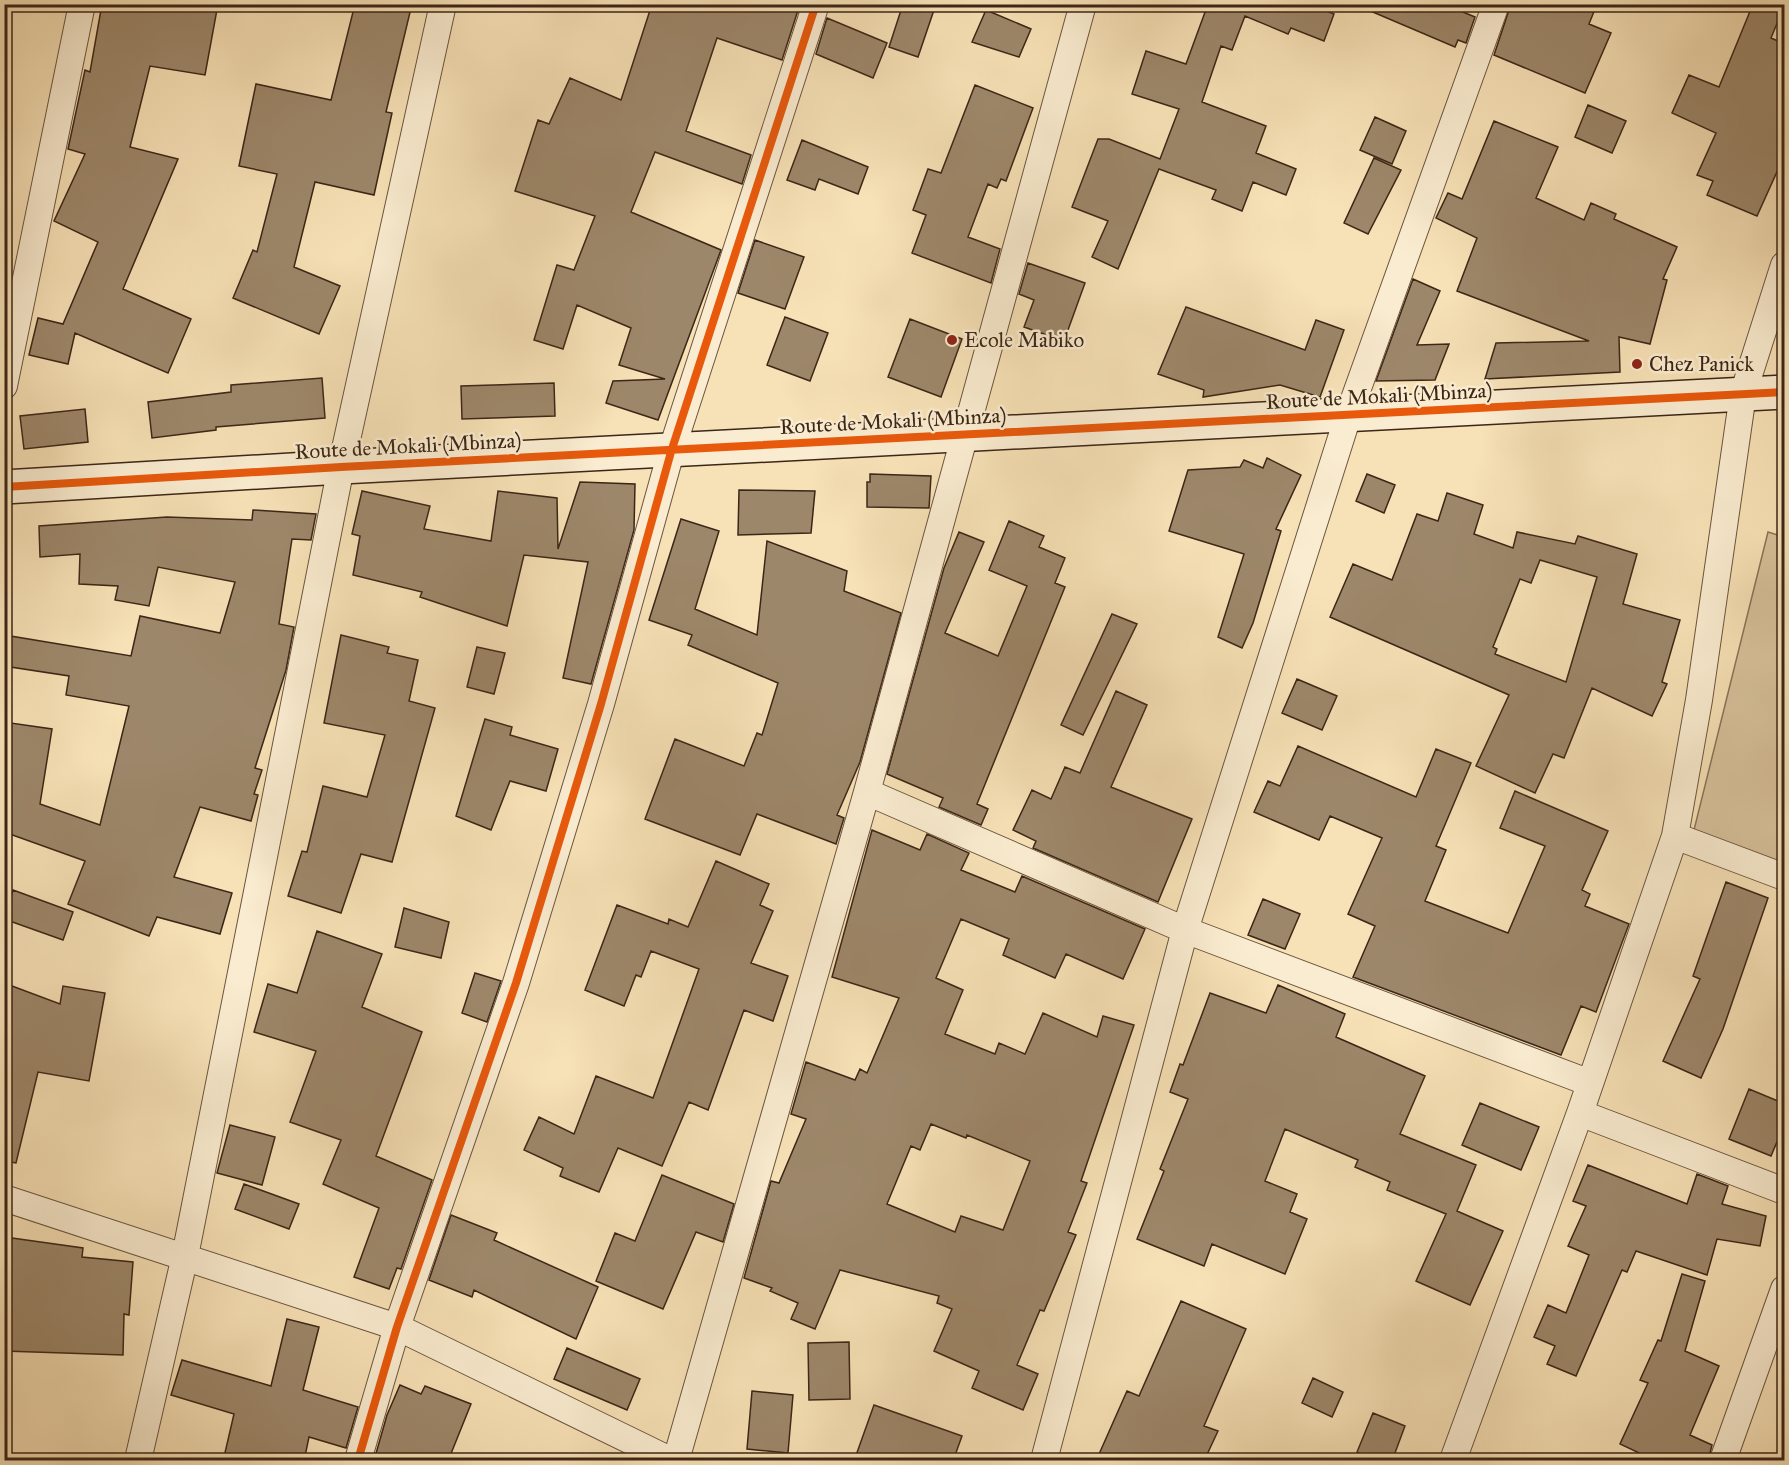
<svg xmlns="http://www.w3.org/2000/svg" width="1789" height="1465" viewBox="0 0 1789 1465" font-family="'IM FELL Great Primer',serif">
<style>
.green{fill:#d7c19b;stroke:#8a7459;stroke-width:1.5}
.building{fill:#9d876a;stroke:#3c2617;stroke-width:1.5;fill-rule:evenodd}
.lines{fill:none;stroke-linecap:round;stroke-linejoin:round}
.street-casing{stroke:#6b553f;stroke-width:28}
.secondary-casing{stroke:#3c2617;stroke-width:36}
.street{stroke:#faecd0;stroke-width:26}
.secondary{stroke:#faecd0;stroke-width:33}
.cycleway-casing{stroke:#faecd0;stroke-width:11}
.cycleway{stroke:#e8590c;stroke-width:8}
.poi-dot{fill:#8f2418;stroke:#faecd0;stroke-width:2}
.labels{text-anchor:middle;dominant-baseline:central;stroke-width:5;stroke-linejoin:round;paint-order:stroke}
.poi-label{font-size:21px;fill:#3c2617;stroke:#faecd0;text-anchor:start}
.street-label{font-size:21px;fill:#3c2617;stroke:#faecd0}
</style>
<rect width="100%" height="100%" fill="#f7e1b6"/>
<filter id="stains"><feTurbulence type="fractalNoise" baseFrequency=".00333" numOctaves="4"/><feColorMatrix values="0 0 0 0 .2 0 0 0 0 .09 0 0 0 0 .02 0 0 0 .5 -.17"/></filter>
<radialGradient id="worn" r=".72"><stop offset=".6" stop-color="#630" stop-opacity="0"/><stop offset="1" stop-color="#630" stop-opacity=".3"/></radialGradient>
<path class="green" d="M 1768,532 L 1784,537 L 1784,868 L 1693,834 Z"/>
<path class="building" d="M 102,4 L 218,4 L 205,75 L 150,66 L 130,147 L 178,159 L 123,289 L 191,319 L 168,373 L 75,333 L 68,364 L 29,355 L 38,318 L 63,324 L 98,242 L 54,221 L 85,154 L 68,149 L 85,70 L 90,72 Z
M 355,4 L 412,4 L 386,112 L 392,113 L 374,195 L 315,182 L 294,267 L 340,286 L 319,334 L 233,298 L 253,250 L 257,252 L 277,174 L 239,166 L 256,84 L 331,100 Z
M 652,4 L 794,4 L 799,7 L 782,60 L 717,38 L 686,131 L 751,155 L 742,184 L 655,152 L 631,212 L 721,250 L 658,420 L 606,403 L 613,381 L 665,379 L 619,365 L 631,328 L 577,305 L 563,349 L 534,340 L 557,265 L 574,270 L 595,216 L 515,191 L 538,120 L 549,124 L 570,78 L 621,100 Z
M 903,4 L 936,4 L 918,57 L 889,47 Z
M 1208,4 L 1310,4 L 1334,14 L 1324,41 L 1291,28 L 1288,34 L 1245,16 L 1232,50 L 1221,46 L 1202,102 L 1266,126 L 1256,153 L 1296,169 L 1286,195 L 1253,182 L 1242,211 L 1212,199 L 1216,190 L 1159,169 L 1118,269 L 1092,257 L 1108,221 L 1072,207 L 1098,139 L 1109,139 L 1160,159 L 1179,109 L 1132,94 L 1146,51 L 1186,64 Z
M 1354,4 L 1446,5 L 1475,17 L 1466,43 L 1458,40 L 1455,47 Z
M 1511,4 L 1597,4 L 1589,24 L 1611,33 L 1585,93 L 1494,55 Z
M 1753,4 L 1785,4 L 1771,38 L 1785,44 L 1785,154 L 1757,216 L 1707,195 L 1713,181 L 1697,175 L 1716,133 L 1672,113 L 1689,75 L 1719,87 Z
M 986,10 L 1031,29 L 1019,57 L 972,42 Z
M 827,18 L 887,43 L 873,78 L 816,54 Z
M 975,85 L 1033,108 L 1006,181 L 1001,179 L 997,188 L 988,184 L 968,237 L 1000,249 L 991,283 L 912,253 L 926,215 L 913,210 L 928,169 L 941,173 Z
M 1588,105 L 1626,121 L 1612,153 L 1575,137 Z
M 1375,117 L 1406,131 L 1392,164 L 1360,150 Z
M 1494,121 L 1558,147 L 1536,198 L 1584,220 L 1591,203 L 1616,214 L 1614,219 L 1677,247 L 1663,279 L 1667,280 L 1650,344 L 1619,337 L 1620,372 L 1485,379 L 1496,343 L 1589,341 L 1457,291 L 1477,238 L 1436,218 L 1448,193 L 1462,199 Z
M 802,140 L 868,167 L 858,194 L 819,179 L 815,190 L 787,180 Z
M 1374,158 L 1401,170 L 1368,234 L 1344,223 Z
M 755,240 L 804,257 L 785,309 L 738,293 Z
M 1028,263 L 1085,283 L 1064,341 L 1024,327 L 1034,300 L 1019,294 Z
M 1413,279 L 1440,291 L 1417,345 L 1449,344 L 1435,380 L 1376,381 Z
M 1186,307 L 1305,350 L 1316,320 L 1344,330 L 1320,397 L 1280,385 L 1203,397 L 1204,390 L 1158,374 Z
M 785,317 L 828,333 L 810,381 L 767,365 Z
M 910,319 L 962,339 L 941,397 L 888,377 Z
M 322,378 L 325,418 L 216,427 L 216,430 L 152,438 L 148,402 L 231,392 L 231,385 Z
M 554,383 L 555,416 L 462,419 L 461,386 Z
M 85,409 L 88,442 L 24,449 L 20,416 Z
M 1267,458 L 1301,475 L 1276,529 L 1281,531 L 1253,623 L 1242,648 L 1218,637 L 1244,554 L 1169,531 L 1188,470 L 1240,467 L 1244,460 L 1263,468 Z
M 870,474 L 931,476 L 929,508 L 867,507 L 867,482 L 870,482 Z
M 1367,474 L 1395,485 L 1384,513 L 1356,501 Z
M 580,482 L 635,484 L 634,530 L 591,684 L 563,678 L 588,562 L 524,555 L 507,626 L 420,597 L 422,592 L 353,575 L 360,536 L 352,534 L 362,491 L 430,506 L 424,529 L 491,541 L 498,491 L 557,498 L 558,549 Z
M 739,490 L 815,491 L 811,533 L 738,535 Z
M 1447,493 L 1483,505 L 1474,534 L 1513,548 L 1517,532 L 1575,544 L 1578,536 L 1637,554 L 1623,604 L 1680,620 L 1662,682 L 1667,684 L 1652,716 L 1592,688 L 1564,758 L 1553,754 L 1535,793 L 1476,766 L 1509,695 L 1330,617 L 1353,564 L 1392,580 L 1417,514 L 1438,521 ZM 1540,560 L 1597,577 L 1566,682 L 1495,654 L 1497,649 L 1493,647 L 1520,579 L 1531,583 Z
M 253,510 L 316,514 L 311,540 L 292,539 L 279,624 L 294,627 L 286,670 L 255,768 L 262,770 L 254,794 L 258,795 L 251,821 L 200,807 L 174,877 L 232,893 L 220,934 L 157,917 L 149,936 L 68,904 L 85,861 L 4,832 L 4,722 L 52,729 L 40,804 L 100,825 L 129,706 L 66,695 L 69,676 L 4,666 L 4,635 L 131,656 L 140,616 L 220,633 L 235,582 L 158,567 L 149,606 L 115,600 L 118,586 L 79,584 L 80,554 L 40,557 L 39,526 L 167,517 L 252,520 Z
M 681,519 L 719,531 L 695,609 L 757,635 L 767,541 L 847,571 L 844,591 L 901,613 L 860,762 L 837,815 L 844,818 L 836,844 L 757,814 L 740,855 L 645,819 L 675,739 L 744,766 L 757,733 L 762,735 L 778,683 L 688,645 L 692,635 L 649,620 Z
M 1009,521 L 1044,536 L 1039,547 L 1065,558 L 1055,583 L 1065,587 L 977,804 L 988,809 L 981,825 L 939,807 L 943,798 L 887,774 L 944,568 L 959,532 L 984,542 L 945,633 L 998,656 L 1027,586 L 989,570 Z
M 1112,614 L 1137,624 L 1083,735 L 1061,725 Z
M 341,635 L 389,647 L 387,653 L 418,660 L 409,701 L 435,708 L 392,862 L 361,854 L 341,913 L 288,896 L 302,851 L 307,852 L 323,786 L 367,797 L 385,735 L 324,723 Z
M 477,647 L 505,653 L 494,694 L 467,687 Z
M 1297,679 L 1337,696 L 1322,730 L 1282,713 Z
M 1116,691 L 1147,705 L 1111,787 L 1192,819 L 1158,902 L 1033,848 L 1036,841 L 1013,830 L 1032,790 L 1051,799 L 1065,767 L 1080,773 Z
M 485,719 L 512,727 L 510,735 L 558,749 L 546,791 L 510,781 L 491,830 L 456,816 Z
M 1298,746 L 1416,797 L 1436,749 L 1471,763 L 1436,846 L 1446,850 L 1425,901 L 1508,933 L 1545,846 L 1500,828 L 1515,791 L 1608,831 L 1582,890 L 1590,894 L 1585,906 L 1629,924 L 1596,1012 L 1581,1006 L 1561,1055 L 1353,977 L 1375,926 L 1348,914 L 1382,838 L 1330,816 L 1319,840 L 1254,812 L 1268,781 L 1280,786 Z
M 872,830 L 920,850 L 927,834 L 969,853 L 961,870 L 1015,892 L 1022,876 L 1145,929 L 1123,979 L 1066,954 L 1055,978 L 1003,955 L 1009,939 L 961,919 L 936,978 L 963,990 L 945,1034 L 995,1054 L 999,1043 L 1025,1054 L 1043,1013 L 1097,1037 L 1103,1016 L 1134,1025 L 1081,1181 L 1087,1183 L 1068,1232 L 1076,1235 L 1044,1311 L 1040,1310 L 1017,1365 L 1038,1374 L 1023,1410 L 972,1388 L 979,1371 L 934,1351 L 952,1309 L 937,1303 L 939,1296 L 840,1270 L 815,1329 L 791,1319 L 798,1303 L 770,1291 L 772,1288 L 744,1278 L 771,1181 L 779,1183 L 806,1119 L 791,1114 L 806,1062 L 855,1080 L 860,1069 L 867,1073 L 899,998 L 832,977 ZM 931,1124 L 966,1138 L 967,1135 L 1030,1161 L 1003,1230 L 961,1216 L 955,1232 L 887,1204 L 911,1146 L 920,1150 Z
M 716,861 L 769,884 L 760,905 L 773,911 L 751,963 L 788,976 L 773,1021 L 744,1010 L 708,1110 L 689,1102 L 662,1166 L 618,1148 L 599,1192 L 560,1176 L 563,1168 L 524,1150 L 539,1117 L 574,1134 L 596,1076 L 653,1098 L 699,969 L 651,951 L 641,977 L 636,975 L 624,1006 L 585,990 L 617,905 L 668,924 L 669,919 L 688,927 Z
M 1726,882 L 1768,898 L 1723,1029 L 1701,1078 L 1663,1061 L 1700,979 L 1693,976 Z
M 13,890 L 73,912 L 63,940 L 4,919 Z
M 1263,899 L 1300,914 L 1285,949 L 1248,935 Z
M 404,908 L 449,922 L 441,958 L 395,947 Z
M 317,931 L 382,954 L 362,1007 L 422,1032 L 376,1156 L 432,1180 L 401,1269 L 397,1268 L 389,1289 L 354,1277 L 379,1208 L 323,1184 L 341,1140 L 290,1122 L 316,1051 L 254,1032 L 268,984 L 297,993 Z
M 475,973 L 501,981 L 487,1022 L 462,1013 Z
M 4,983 L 60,1004 L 63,986 L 105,993 L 89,1081 L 38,1072 L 16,1163 L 4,1161 Z
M 1278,985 L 1345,1014 L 1336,1037 L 1425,1076 L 1400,1134 L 1476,1165 L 1457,1211 L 1503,1231 L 1470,1305 L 1416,1281 L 1446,1214 L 1387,1190 L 1390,1182 L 1355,1167 L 1358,1160 L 1285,1129 L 1265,1181 L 1297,1194 L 1290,1212 L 1307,1219 L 1285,1274 L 1212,1244 L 1204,1266 L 1137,1239 L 1164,1171 L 1160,1169 L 1188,1099 L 1170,1092 L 1180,1064 L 1183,1065 L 1210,993 L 1266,1013 Z
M 1749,1089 L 1785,1104 L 1785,1123 L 1771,1156 L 1729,1139 Z
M 1480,1103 L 1539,1127 L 1521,1170 L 1462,1145 Z
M 230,1125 L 275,1137 L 262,1185 L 217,1173 Z
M 1588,1165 L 1687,1204 L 1697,1174 L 1728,1186 L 1722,1204 L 1766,1216 L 1760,1246 L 1717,1239 L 1707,1275 L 1636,1251 L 1627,1272 L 1622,1270 L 1576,1376 L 1547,1364 L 1555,1346 L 1534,1337 L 1548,1305 L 1566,1313 L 1589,1255 L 1568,1246 L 1586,1206 L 1573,1201 Z
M 662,1175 L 734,1204 L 723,1242 L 696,1232 L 663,1309 L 596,1281 L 615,1233 L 635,1241 Z
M 244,1184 L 299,1204 L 289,1229 L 235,1209 Z
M 451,1215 L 497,1233 L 494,1240 L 598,1287 L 576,1339 L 474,1290 L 472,1297 L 429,1280 Z
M 12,1238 L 83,1248 L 82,1257 L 133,1262 L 129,1315 L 124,1314 L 123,1355 L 4,1351 L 4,1296 Z
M 1682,1274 L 1705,1281 L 1685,1351 L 1719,1366 L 1690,1435 L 1712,1445 L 1708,1461 L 1656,1461 L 1620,1444 L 1648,1383 L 1640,1380 L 1658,1340 L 1661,1341 Z
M 1181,1301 L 1246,1329 L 1204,1426 L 1218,1431 L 1204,1461 L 1096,1461 L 1127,1391 L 1139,1396 Z
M 287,1319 L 319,1327 L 303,1390 L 358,1407 L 346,1448 L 309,1437 L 304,1461 L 238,1461 L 224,1457 L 234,1414 L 171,1395 L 182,1360 L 271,1386 Z
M 849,1342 L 850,1399 L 809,1400 L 808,1343 Z
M 567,1348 L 640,1379 L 627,1410 L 554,1379 Z
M 1313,1378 L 1343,1392 L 1332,1417 L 1302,1403 Z
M 400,1385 L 421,1394 L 425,1386 L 471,1404 L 448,1461 L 387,1461 L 375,1457 L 387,1415 Z
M 752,1391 L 793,1395 L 788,1453 L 747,1449 Z
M 874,1405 L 962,1436 L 953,1461 L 854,1461 Z
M 1373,1413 L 1405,1426 L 1392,1461 L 1377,1461 L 1357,1452 Z"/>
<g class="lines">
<defs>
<path id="street" d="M 4,386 L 82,4
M 867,792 L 1185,930 L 1590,1083
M 1675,836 L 1784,877
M 1580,1113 L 1784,1191
M 4,1198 L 397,1327 L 670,1460
M 138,1460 L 185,1256 L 341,467 L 443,4
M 358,1460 L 397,1327 L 516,983 L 601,704 L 671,452 L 816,4
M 676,1460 L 867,792 L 1083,4
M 1044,1460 L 1185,930 L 1348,416 L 1496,4
M 1453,1460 L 1580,1113 L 1675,836 L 1699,700 L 1743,394 L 1784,265
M 1723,1460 L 1784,1289"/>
<path id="secondary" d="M 4,487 L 341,467 L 1784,392"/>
</defs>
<use href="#street" class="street-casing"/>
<use href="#secondary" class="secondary-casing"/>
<use href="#street" class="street"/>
<use href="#secondary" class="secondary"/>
<defs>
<path id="cycleway" d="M 4,487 L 341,467 L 1784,392
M 358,1460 L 397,1327 L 516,983 L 601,704 L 671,452 L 816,4"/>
</defs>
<use href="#cycleway" class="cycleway-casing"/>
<use href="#cycleway" class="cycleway"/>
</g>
<g class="poi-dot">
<circle cx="952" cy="340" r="6"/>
<circle cx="1637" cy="364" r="6"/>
</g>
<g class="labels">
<g class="poi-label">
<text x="964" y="340">Ecole Mabiko</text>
<text x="1649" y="364">Chez Panick</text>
</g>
<g class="street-label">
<text transform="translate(1379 396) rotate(-3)">Route de Mokali (Mbinza)</text>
<text transform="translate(893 421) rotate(-3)">Route de Mokali (Mbinza)</text>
<text transform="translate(408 446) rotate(-3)">Route de Mokali (Mbinza)</text>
</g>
</g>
<rect width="1789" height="1465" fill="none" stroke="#f7e1b6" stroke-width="24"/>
<rect x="6" y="6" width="1777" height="1453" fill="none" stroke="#3c2617" stroke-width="3"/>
<rect x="12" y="12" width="1765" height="1441" fill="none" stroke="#3c2617" stroke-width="1.5"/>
<rect width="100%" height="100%" filter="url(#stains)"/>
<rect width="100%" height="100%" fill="url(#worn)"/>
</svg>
